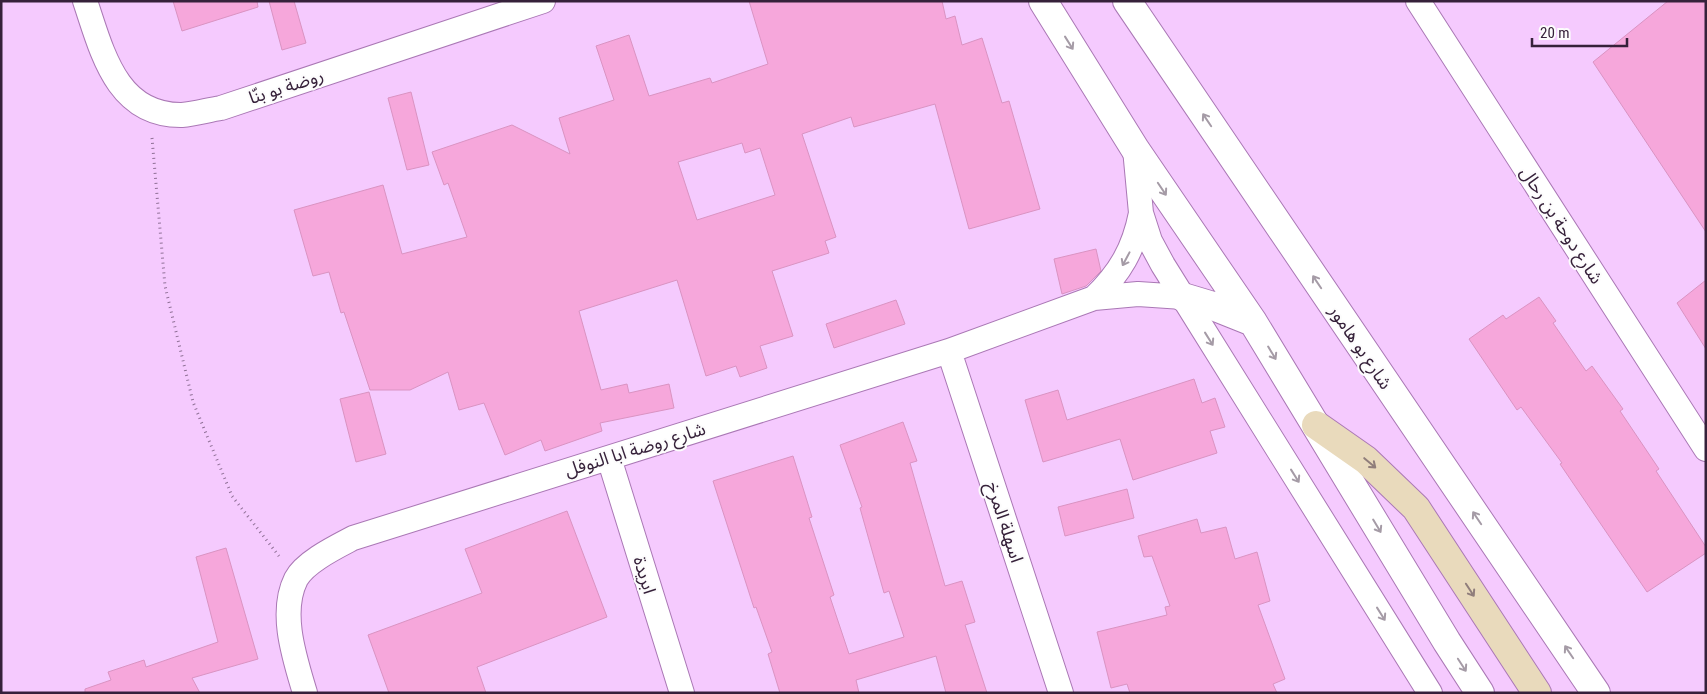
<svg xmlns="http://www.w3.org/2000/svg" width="1707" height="694" viewBox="0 0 1707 694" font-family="'Roboto Condensed','Noto Sans Arabic',sans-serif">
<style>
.building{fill:#f6a7db;stroke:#da93c2;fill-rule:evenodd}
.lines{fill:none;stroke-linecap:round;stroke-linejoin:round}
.minor-casing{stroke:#aa78b5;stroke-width:26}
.tertiary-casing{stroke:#aa78b5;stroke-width:30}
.secondary-casing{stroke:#aa78b5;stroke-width:30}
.path{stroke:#907197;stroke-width:3;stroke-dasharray:1 4;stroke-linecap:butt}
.minor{stroke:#fff;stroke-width:24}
.tertiary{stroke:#fff;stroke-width:28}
.secondary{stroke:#e9dabc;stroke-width:28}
.oneway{stroke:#a59ba6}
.oneway2{stroke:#907e7b}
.labels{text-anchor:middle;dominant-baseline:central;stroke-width:4;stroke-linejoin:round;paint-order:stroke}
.street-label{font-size:18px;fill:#36213a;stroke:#fcfcfc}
</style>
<rect width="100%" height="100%" fill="#f5cafe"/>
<path class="building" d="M 173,1 L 257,1 L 258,7 L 182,31 Z
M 269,1 L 294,1 L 306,43 L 282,50 Z
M 749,1 L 942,1 L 946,19 L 955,16 L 962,45 L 982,38 L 1002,103 L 1009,101 L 1040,209 L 969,229 L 935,104 L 854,127 L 851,117 L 802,134 L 836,237 L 825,241 L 829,253 L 772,271 L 793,336 L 760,346 L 767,368 L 740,377 L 736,366 L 706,376 L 677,280 L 579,311 L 601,390 L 627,384 L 629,393 L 669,384 L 674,408 L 600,423 L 602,431 L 545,451 L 541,440 L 505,455 L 484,403 L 459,410 L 448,372 L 410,390 L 370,390 L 344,312 L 341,313 L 329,272 L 313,276 L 294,210 L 383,185 L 402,254 L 467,237 L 448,183 L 444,185 L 432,152 L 512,125 L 570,154 L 559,118 L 614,100 L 596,46 L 629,35 L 649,96 L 710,78 L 712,83 L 768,64 ZM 742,143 L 745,153 L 760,148 L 775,195 L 697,220 L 678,162 Z
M 1668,1 L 1706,1 L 1706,232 L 1593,62 Z
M 411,92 L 429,165 L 407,170 L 388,98 Z
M 1096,249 L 1101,271 L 1086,286 L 1062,294 L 1054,259 Z
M 1706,280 L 1706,349 L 1677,303 Z
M 1539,297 L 1556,321 L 1553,323 L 1586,371 L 1592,366 L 1623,409 L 1620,411 L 1659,469 L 1656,471 L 1706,547 L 1706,553 L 1647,592 L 1560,464 L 1562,463 L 1521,407 L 1517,410 L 1469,339 L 1503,315 L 1506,319 Z
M 896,300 L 905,324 L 834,348 L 826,324 Z
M 1194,379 L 1202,403 L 1215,398 L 1225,427 L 1210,431 L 1217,453 L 1133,480 L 1120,439 L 1043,462 L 1025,400 L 1058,390 L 1067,420 Z
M 369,392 L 386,454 L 356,462 L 340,399 Z
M 903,422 L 917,461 L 910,463 L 945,586 L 962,581 L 975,622 L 965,625 L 987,693 L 946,693 L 936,656 L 856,680 L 859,693 L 780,693 L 768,654 L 772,652 L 756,607 L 754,608 L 713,481 L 793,456 L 812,517 L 809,518 L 834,595 L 830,597 L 849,654 L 904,637 L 889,591 L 884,593 L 860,508 L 862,507 L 840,445 Z
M 1127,489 L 1134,518 L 1065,536 L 1058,507 Z
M 567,511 L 607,617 L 477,667 L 486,693 L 389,693 L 368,635 L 482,593 L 465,549 Z
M 1197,519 L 1201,533 L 1226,527 L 1235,559 L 1257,552 L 1270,601 L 1258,605 L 1285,679 L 1273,684 L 1277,693 L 1130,693 L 1127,684 L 1111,688 L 1097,632 L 1167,615 L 1165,607 L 1170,606 L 1152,556 L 1144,557 L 1138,536 Z
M 226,548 L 258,659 L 192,678 L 200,693 L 85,693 L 85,689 L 111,680 L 108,672 L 144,660 L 146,667 L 218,642 L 196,557 Z"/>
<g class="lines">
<defs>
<path id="minor" d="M 85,1 C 102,51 116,116 182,115 C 195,114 208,110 221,108 L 543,1
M 1418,1 L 1706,449
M 1135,149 L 1141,213 L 1150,241 L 1163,265 L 1430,693
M 1094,298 C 1120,273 1134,249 1141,213
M 949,351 L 1061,693
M 609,458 L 682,693
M 305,693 C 295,659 279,613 296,579 C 305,562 336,547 353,538 L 949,351 L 1094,298 L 1138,294 L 1183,297"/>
<path id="tertiary" d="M 1043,1 L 1135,149 L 1253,322 L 1447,642 L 1480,693
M 1127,1 L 1596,693
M 1183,297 L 1213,306 L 1253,322"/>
<path id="secondary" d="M 1316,425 L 1366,460 L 1416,508 L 1537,693"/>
</defs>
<use href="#minor" class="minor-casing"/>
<use href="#tertiary" class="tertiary-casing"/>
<use href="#secondary" class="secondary-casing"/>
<path class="path" d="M 152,138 L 165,286 L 193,402 L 232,496 L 279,556"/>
<use href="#minor" class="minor"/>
<use href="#tertiary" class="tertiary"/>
<use href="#secondary" class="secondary"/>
</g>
<defs><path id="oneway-shaft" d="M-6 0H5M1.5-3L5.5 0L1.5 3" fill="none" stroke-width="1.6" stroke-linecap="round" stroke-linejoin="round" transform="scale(1.25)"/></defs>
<g class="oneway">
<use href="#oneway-shaft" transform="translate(1069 43) rotate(58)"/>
<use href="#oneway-shaft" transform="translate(1207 120) rotate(-124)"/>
<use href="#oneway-shaft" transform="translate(1162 189) rotate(56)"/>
<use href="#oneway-shaft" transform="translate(1126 259) rotate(118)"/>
<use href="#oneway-shaft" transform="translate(1317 282) rotate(-124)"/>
<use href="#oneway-shaft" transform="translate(1209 339) rotate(58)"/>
<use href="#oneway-shaft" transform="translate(1272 353) rotate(59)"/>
<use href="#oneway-shaft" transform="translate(1295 476) rotate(58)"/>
<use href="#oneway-shaft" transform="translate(1477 518) rotate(-124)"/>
<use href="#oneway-shaft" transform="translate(1377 526) rotate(59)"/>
<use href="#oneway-shaft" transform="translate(1381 614) rotate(58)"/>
<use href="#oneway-shaft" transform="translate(1569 652) rotate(-124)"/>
<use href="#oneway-shaft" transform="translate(1462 665) rotate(57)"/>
</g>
<g class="oneway2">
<use href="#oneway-shaft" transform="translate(1370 463) rotate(40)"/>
<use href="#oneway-shaft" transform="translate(1470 590) rotate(57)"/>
</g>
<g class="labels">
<g class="street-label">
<text transform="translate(286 86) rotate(-18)">روضة بو بنّا</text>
<text transform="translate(1562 225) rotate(57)">شارع دوحة بن رحال</text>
<text transform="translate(1361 347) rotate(56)">شارع بو هامور</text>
<text transform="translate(635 449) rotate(-17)">شارع روضة ابا النوفل</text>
<text transform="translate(1005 522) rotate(72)">اسهلة المرخ</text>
<text transform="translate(645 575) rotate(73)">ابريدة</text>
</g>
</g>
<rect width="1707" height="694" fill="none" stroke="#36213a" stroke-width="5"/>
<path d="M1532 38v8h95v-8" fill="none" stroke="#36213a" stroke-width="2.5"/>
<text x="1540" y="38" font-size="15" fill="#36213a" stroke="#fcfcfc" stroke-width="4" paint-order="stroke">20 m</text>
</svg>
